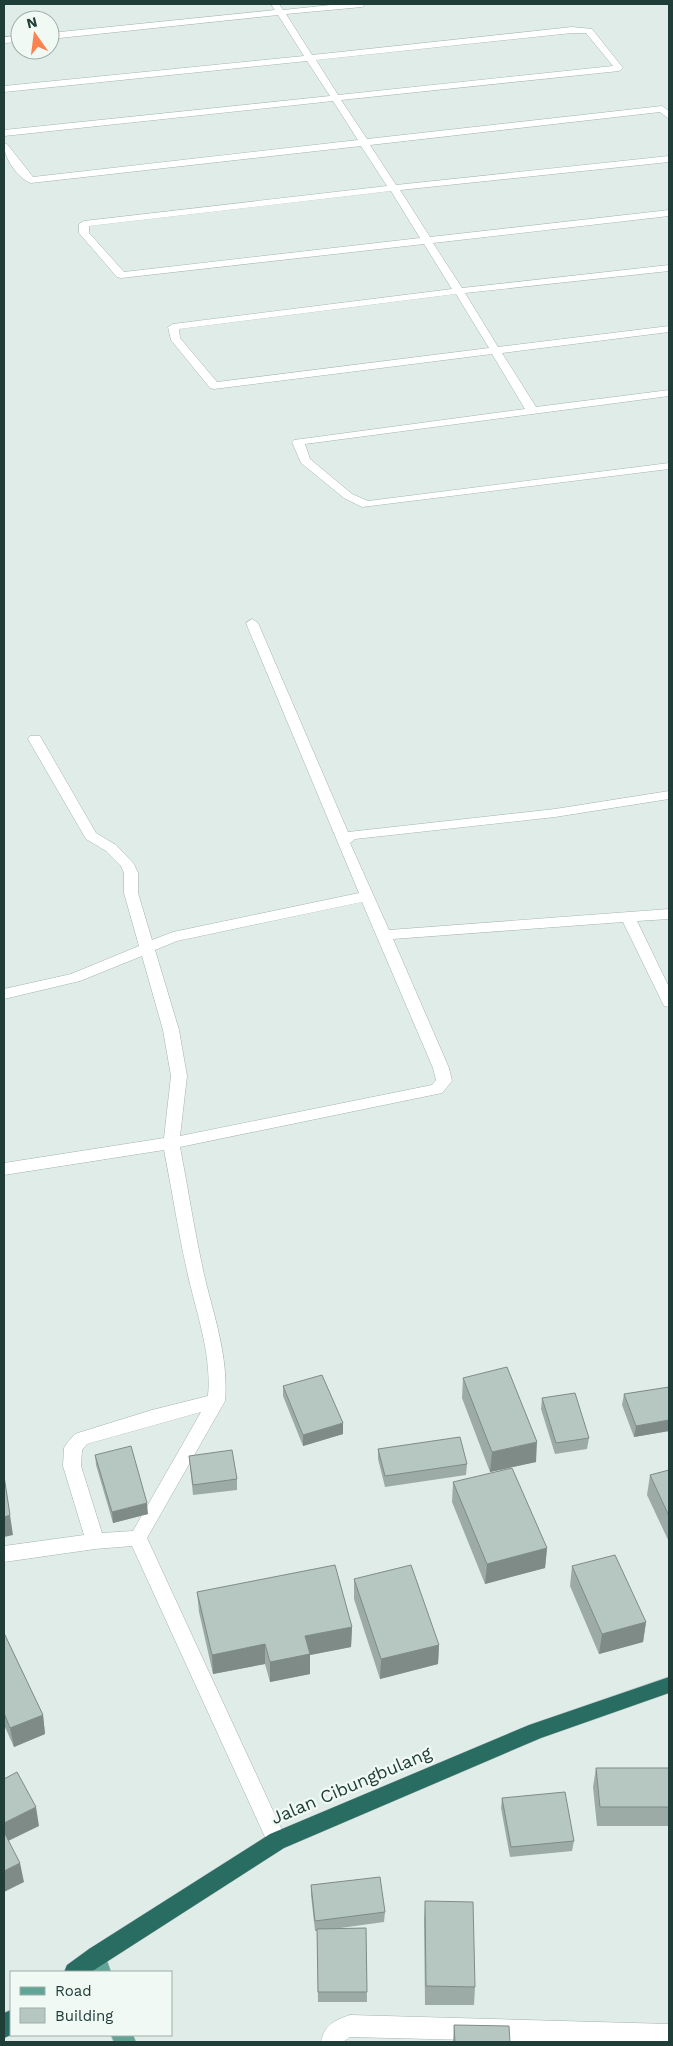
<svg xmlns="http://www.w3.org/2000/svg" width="673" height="2046" viewBox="0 0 673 2046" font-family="'Work Sans',sans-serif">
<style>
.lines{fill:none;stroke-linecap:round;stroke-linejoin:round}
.minor-casing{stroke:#a3b4b0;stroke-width:1}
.major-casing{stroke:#c1c9c7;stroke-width:1}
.highway-casing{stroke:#c1c9c7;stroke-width:1}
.minor{fill:#fff;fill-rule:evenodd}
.major{fill:#62a597;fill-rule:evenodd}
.highway{fill:#296d62;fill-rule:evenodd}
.wall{fill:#9daba6}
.shaded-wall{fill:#7f8b87}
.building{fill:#b6c7c1;stroke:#7f8b87}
.labels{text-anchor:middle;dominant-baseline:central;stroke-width:4.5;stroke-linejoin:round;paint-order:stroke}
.near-street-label{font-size:18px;fill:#203e38;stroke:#f1f9f5}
</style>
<rect width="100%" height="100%" fill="#e0ece8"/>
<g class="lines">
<defs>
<path id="minor" d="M 271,4 L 279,4 L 283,10 L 340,4 L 366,4 L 362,7 L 286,14 L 312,55 L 572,27 L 592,29 L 623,68 L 619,71 L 341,100 L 367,139 L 662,106 L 669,111 L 669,119 L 660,112 L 370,145 L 396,185 L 669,156 L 669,162 L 400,190 L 430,237 L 669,210 L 669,216 L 433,243 L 462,288 L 669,265 L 669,271 L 465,293 L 498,347 L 669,326 L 669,332 L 502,353 L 536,407 L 669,390 L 669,396 L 305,444 L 310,459 L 352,494 L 368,501 L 669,463 L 669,469 L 362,507 L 344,498 L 301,463 L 292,442 L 294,440 L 525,409 L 492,354 L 214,389 L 210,388 L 171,340 L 168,327 L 173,324 L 452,289 L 424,244 L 121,278 L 117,277 L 79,233 L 79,224 L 84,221 L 387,186 L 361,146 L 31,183 C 18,179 3,157 4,143 L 7,144 L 33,177 L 358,140 L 333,101 L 4,136 L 4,130 L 330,96 L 307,61 L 4,92 L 4,86 L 304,56 L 278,15 L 50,39 L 50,33 L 275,10 ZM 572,33 L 586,33 L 613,66 L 338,95 L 316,60 ZM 391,191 L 420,238 L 124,272 L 89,233 L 89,226 ZM 456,294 L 489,348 L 217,382 L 180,338 L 179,329 Z
M 20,36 L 20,42 L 4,43 L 4,37 Z
M 252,619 L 258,623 L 348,832 L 555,809 L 669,791 L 669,799 L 555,817 L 355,839 L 350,843 L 389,930 L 669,909 L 669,919 L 637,921 L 669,987 L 669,1007 L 664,1006 L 662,1002 L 623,922 L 393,939 L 449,1068 L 452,1081 L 442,1093 L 180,1147 C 188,1188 194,1229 203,1270 C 213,1314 229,1356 225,1401 L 147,1538 L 287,1841 L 284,1848 L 277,1850 L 270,1848 L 132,1546 L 95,1549 L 4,1562 L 4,1546 L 84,1535 L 63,1466 L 64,1448 L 67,1443 L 75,1434 L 81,1432 L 152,1410 L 208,1396 C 212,1354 196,1312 187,1271 C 178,1231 172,1190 164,1150 L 4,1175 L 4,1163 L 164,1138 L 171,1076 L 163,1030 L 142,956 L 80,981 L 4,999 L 4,989 L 71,974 L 139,946 L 124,893 L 124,873 L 121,866 L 106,851 L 86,839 L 28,739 L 30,736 L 40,736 L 96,833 L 116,845 L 134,864 L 138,873 L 138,893 L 152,940 L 173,932 L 359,893 L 246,623 ZM 362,902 L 433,1068 L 436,1080 L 432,1085 L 180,1136 L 187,1076 L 179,1030 L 155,950 L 177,941 ZM 201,1412 L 133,1531 L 102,1533 L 81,1466 L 82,1450 L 87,1444 Z
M 350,2015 L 669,2024 L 669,2042 L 551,2042 L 350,2037 L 343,2042 L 321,2042 C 324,2025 335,2020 350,2015 Z"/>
<path id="major" d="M 96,1946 L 103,1949 L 111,1972 L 91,1972 L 85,1956 L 89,1949 Z
M 111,2035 L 133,2035 L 136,2042 L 114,2042 Z"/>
<path id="highway" d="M 669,1677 L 669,1693 L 541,1738 L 284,1848 L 91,1972 L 64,1972 L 67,1965 L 89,1949 L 270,1834 L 529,1725 Z
M 11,2010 L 11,2035 L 4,2038 L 4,2013 Z"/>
</defs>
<use href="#minor" class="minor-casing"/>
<use href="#major" class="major-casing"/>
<use href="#highway" class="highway-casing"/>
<use href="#minor" class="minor"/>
<use href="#major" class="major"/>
<use href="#highway" class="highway"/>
</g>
<path class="wall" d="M 463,1378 L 536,1462 L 490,1472 L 462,1398 Z
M 283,1386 L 343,1423 L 343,1434 L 303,1446 L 283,1396 Z
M 669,1387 L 669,1431 L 634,1437 L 622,1405 L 624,1394 Z
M 542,1398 L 589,1438 L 587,1449 L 555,1454 L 541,1409 Z
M 378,1449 L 467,1464 L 466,1475 L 385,1487 L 378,1459 Z
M 95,1455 L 148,1514 L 113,1523 L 96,1465 Z
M 189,1456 L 237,1479 L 237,1490 L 193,1495 Z
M 669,1470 L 669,1542 L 647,1495 L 650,1475 Z
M 453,1482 L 547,1548 L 545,1568 L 485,1584 L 452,1502 Z
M 572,1566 L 646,1622 L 643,1642 L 599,1654 L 570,1586 Z
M 354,1579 L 439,1645 L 438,1664 L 380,1679 L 354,1599 Z
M 197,1592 L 352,1627 L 351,1647 L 310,1655 L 310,1674 L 270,1682 L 265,1664 L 213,1674 L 199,1612 Z
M 4,1633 L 43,1715 L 45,1734 L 14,1747 L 4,1725 Z
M 596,1768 L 669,1768 L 669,1826 L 597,1826 L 593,1787 Z
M 502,1798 L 574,1841 L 572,1851 L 510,1857 L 501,1808 Z
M 311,1885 L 385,1912 L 384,1922 L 333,1929 L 366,1928 L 367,2002 L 318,2002 L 317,1931 L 315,1931 L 311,1895 Z
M 425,1901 L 475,1987 L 474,2005 L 425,2005 L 424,1920 Z
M 454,2025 L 510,2042 L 453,2042 Z"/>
<path class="shaded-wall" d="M 669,1420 L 669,1431 L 634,1437 L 636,1426 Z
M 343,1423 L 343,1434 L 303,1446 L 303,1435 Z
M 537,1442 L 536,1462 L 490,1472 L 492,1452 Z
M 147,1503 L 148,1514 L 113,1523 L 112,1512 Z
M 10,1515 L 13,1535 L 4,1537 L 4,1517 Z
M 547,1548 L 545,1568 L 485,1584 L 487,1564 Z
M 646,1622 L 643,1642 L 599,1654 L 602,1634 Z
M 352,1627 L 351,1647 L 310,1655 L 310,1674 L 270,1682 L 270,1662 L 305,1636 Z
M 265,1644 L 265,1664 L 213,1674 L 212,1655 Z
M 439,1645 L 438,1664 L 380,1679 L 381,1659 Z
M 43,1715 L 45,1734 L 14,1747 L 10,1728 Z
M 36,1807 L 39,1826 L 4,1843 L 4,1823 Z
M 20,1863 L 24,1882 L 4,1892 L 4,1871 Z"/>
<path class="building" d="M 507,1367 L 537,1442 L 492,1452 L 463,1378 Z
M 322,1375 L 343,1423 L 303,1435 L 283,1386 Z
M 669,1387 L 669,1420 L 636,1426 L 624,1394 Z
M 575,1393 L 589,1438 L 556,1443 L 542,1398 Z
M 460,1437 L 467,1464 L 385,1476 L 378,1449 Z
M 131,1446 L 147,1503 L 112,1512 L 95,1455 Z
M 232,1450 L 237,1479 L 193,1485 L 189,1456 Z
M 512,1468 L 547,1548 L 487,1564 L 453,1482 Z
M 669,1470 L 669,1516 L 650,1475 Z
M 4,1476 L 10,1515 L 4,1517 Z
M 615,1555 L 646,1622 L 602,1634 L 572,1566 Z
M 335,1565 L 352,1627 L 305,1636 L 310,1654 L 270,1662 L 265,1644 L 212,1655 L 197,1592 Z
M 411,1565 L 439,1645 L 381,1659 L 354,1579 Z
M 4,1633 L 43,1715 L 10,1728 L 4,1713 Z
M 596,1768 L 669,1768 L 669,1807 L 600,1807 Z
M 17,1772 L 36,1807 L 4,1823 L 4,1779 Z
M 565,1792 L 574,1841 L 511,1847 L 502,1798 Z
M 4,1832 L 20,1863 L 4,1871 Z
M 380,1877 L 385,1912 L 315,1921 L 311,1885 Z
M 425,1901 L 473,1902 L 475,1987 L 426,1986 Z
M 366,1928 L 367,1992 L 318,1992 L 317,1929 Z
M 454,2025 L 509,2026 L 510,2042 L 455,2042 Z"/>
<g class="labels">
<g class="near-street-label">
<text transform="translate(351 1785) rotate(-23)">Jalan Cibungbulang</text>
</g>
</g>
<rect width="673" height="2046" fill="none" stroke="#203e38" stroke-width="10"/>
<rect x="10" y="1971" width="162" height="65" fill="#f1f9f5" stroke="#9daea9"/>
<rect x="20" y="1987" width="25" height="8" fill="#62a597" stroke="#9daea9"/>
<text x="55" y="1996" font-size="15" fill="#203e38">Road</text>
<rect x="20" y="2008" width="25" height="15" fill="#b6c7c1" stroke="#9daea9"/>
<text x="55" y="2021" font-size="15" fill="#203e38">Building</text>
<g transform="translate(35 35) rotate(346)"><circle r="24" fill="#f1f9f5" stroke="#9daea9"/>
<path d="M0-4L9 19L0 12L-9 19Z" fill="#fc824f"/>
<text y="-8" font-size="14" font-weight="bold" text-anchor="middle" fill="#203e38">N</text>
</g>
</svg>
